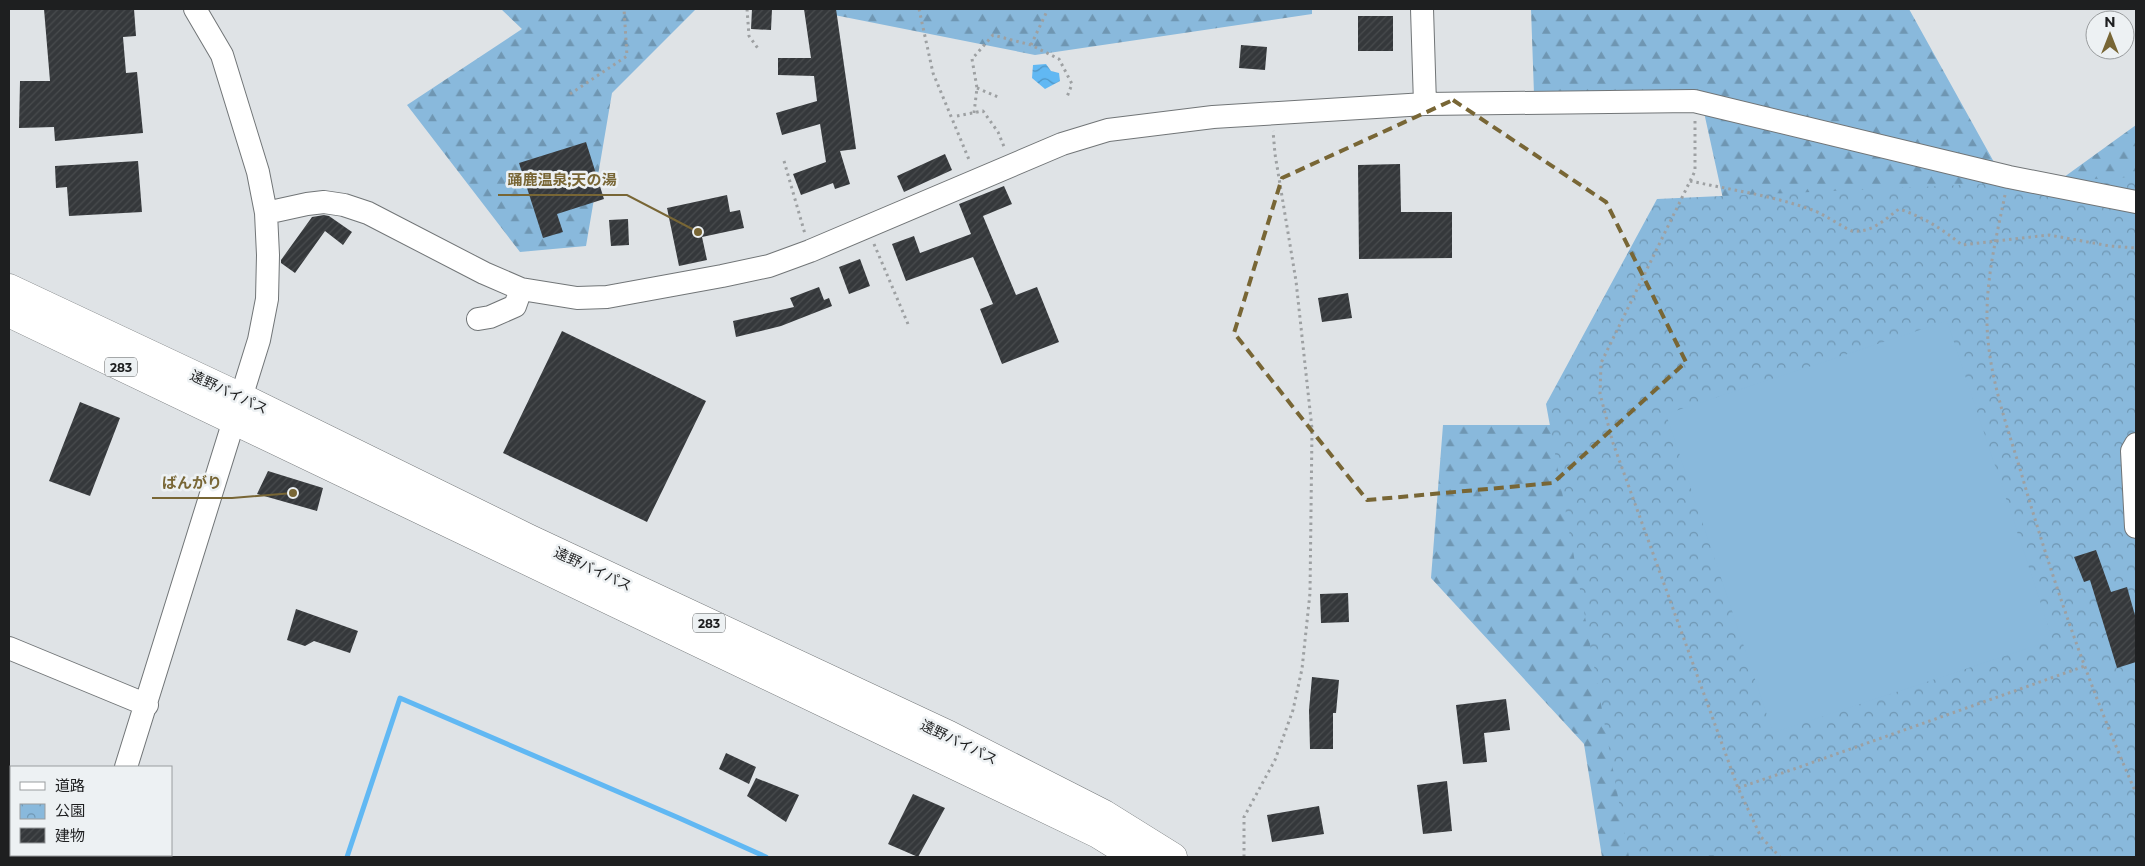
<svg xmlns="http://www.w3.org/2000/svg" width="2145" height="866" viewBox="0 0 2145 866" font-family="Montserrat,'Noto Sans JP',sans-serif">
<style>
.forest{fill:url(#forest-firs)}
.park{fill:url(#park-crowns)}
.pitch{fill:#89b9dc}
.water{fill:url(#water-waves)}
.lines{fill:none;stroke-linecap:round;stroke-linejoin:round}
.stream{stroke:#61b8f3;stroke-width:5}
.building{fill:url(#building-hatch)}
.minor-casing{stroke:#717577;stroke-width:24}
.highway-casing{stroke:#717577;stroke-width:29}
.path{stroke:#9da0a2;stroke-width:3;stroke-dasharray:2.5 4;stroke-linecap:butt}
.minor{stroke:#fff;stroke-width:22}
.highway{stroke:#fff;stroke-width:28}
.marked{fill:none;stroke:#786635;stroke-width:4;stroke-dasharray:10 6;stroke-linejoin:round}
.labels{text-anchor:middle;dominant-baseline:central;stroke-width:5;stroke-linejoin:round;paint-order:stroke}
.shield{fill:#edf1f3;stroke:#5c5e5f;stroke-width:1}
.shield-label{font-size:12px;font-weight:bold;fill:#1e1f20}
.street-label{font-size:14px;fill:#1e1f20;stroke:#edf1f3}
.leader{fill:none;stroke:#786635;stroke-width:2}
.callout-dot{fill:#786635;stroke:#edf1f3;stroke-width:2}
.callout-label{font-size:15px;text-anchor:middle;font-weight:bold;fill:#786635;stroke:#edf1f3;stroke-width:5;stroke-linejoin:round;paint-order:stroke}
</style>
<defs>
<pattern id="forest-firs" width="22" height="20" patternUnits="userSpaceOnUse" patternTransform="scale(1.25)"><rect width="22" height="20" fill="#89b9dc"/><path d="M5 1l3.5 6h-7zM16 11l3.5 6h-7z" fill="#6f96b2"/></pattern>
<pattern id="park-crowns" width="20" height="18" patternUnits="userSpaceOnUse" patternTransform="scale(1.25)"><rect width="20" height="18" fill="#89b9dc"/><path d="M2 6a3 3 0 1 1 6 0M12 15a3 3 0 1 1 6 0" fill="none" stroke="#6f96b2"/></pattern>
<pattern id="water-waves" width="16" height="10" patternUnits="userSpaceOnUse" patternTransform="scale(1.25)"><rect width="16" height="10" fill="#61b8f3"/><path d="M0 5q4-4 8 0t8 0" fill="none" stroke="#4f95c4"/></pattern>
<pattern id="building-hatch" width="6" height="6" patternUnits="userSpaceOnUse" patternTransform="scale(1.25)"><rect width="6" height="6" fill="#35383b"/><path d="M-1 1l2-2M0 6l6-6M5 7l2-2" fill="none" stroke="#494c4e"/></pattern>
</defs>
<rect width="100%" height="100%" fill="#dfe3e6"/>
<path class="forest" d="M 501,9 L 696,9 L 612,93 L 586,246 L 520,252 L 407,105 L 522,29 Z
M 804,9 L 1312,9 L 1312,14 L 1035,55 Z
M 1531,9 L 1909,9 L 2020,209 L 2136,125 L 2136,857 L 1602,857 L 1584,744 L 1431,578 L 1443,425 L 1686,425 L 1725,208 L 1700,94 L 1534,94 Z"/>
<path class="park" d="M 2136,177 L 2136,857 L 1737,857 L 1735,855 L 1629,857 L 1546,404 L 1657,199 Z"/>
<path class="pitch" d="M 1947,321 L 2053,640 L 1773,733 L 1666,414 Z"/>
<path class="water" d="M 1046,64 L 1051,71 L 1059,73 L 1060,81 L 1045,89 L 1032,78 L 1033,65 Z"/>
<g class="lines">
<path class="stream" d="M 347,857 L 400,698 L 679,818 L 766,857"/>
</g>
<path class="building" d="M 44,9 L 134,9 L 136,36 L 123,37 L 126,73 L 137,72 L 143,133 L 55,141 L 54,127 L 19,128 L 20,81 L 50,81 Z
M 752,9 L 772,9 L 771,30 L 751,29 Z
M 804,9 L 836,9 L 856,149 L 840,151 L 850,184 L 835,189 L 833,183 L 801,195 L 793,174 L 826,162 L 820,124 L 782,135 L 776,113 L 817,101 L 814,76 L 778,75 L 778,58 L 811,58 Z
M 1358,16 L 1393,16 L 1393,51 L 1358,51 Z
M 1241,45 L 1267,47 L 1265,70 L 1239,68 Z
M 586,142 L 604,199 L 557,214 L 563,232 L 543,238 L 519,163 Z
M 945,154 L 952,170 L 904,192 L 897,176 Z
M 138,161 L 142,212 L 69,216 L 67,187 L 56,188 L 55,166 Z
M 1400,164 L 1401,212 L 1452,212 L 1452,258 L 1359,259 L 1358,165 Z
M 1004,186 L 1012,204 L 983,216 L 1016,295 L 1037,287 L 1059,342 L 1002,364 L 980,309 L 993,304 L 973,257 L 906,281 L 892,244 L 914,236 L 920,253 L 971,234 L 959,204 Z
M 727,195 L 730,212 L 740,210 L 744,228 L 702,237 L 707,260 L 679,266 L 667,208 Z
M 324,215 L 329,216 L 352,232 L 343,245 L 325,231 L 295,273 L 281,263 L 281,260 L 312,217 Z
M 628,219 L 629,245 L 611,246 L 609,220 Z
M 860,259 L 870,286 L 849,294 L 839,267 Z
M 819,287 L 824,300 L 829,298 L 832,306 L 781,326 L 736,337 L 733,321 L 794,307 L 790,298 Z
M 1348,293 L 1352,318 L 1322,322 L 1318,298 Z
M 562,331 L 706,401 L 647,522 L 503,453 Z
M 80,402 L 120,418 L 90,496 L 49,481 Z
M 268,471 L 323,488 L 317,511 L 257,494 Z
M 2096,550 L 2111,592 L 2127,587 L 2136,619 L 2136,662 L 2117,668 L 2090,580 L 2084,582 L 2074,557 Z
M 1348,593 L 1349,622 L 1321,623 L 1320,594 Z
M 296,609 L 358,631 L 350,653 L 314,641 L 305,646 L 287,640 Z
M 1312,677 L 1339,680 L 1336,713 L 1333,713 L 1333,749 L 1310,749 L 1309,710 Z
M 1506,699 L 1510,730 L 1484,733 L 1487,762 L 1463,764 L 1456,705 Z
M 726,753 L 756,767 L 749,784 L 719,769 Z
M 756,778 L 799,795 L 786,822 L 747,796 Z
M 1447,781 L 1452,831 L 1423,834 L 1417,785 Z
M 913,794 L 945,808 L 918,857 L 888,844 Z
M 1319,806 L 1324,834 L 1272,842 L 1267,815 Z"/>
<g class="lines">
<defs>
<path id="minor" d="M 1422,9 L 1425,104
M 266,213 L 307,204 L 324,202 L 344,205 L 368,213 L 484,273 L 521,289 L 577,298 L 607,297 L 722,276 L 769,266 L 810,251 L 1062,144 L 1108,130 L 1213,117 L 1425,104 L 1694,101 L 2009,177 L 2136,202
M 478,319 L 490,317 L 515,306 L 521,289
M 2136,444 L 2132,451 L 2136,527
M 9,648 L 147,705
M 126,767 L 259,340 L 267,299 L 268,255 L 266,213 L 258,172 L 222,55 L 195,9
M 96,857 L 97,855"/>
<path id="highway" d="M 9,288 L 241,397 L 528,538 L 949,735 L 1104,814 L 1173,857
M 9,313 L 1098,834 L 1135,857"/>
</defs>
<use href="#minor" class="minor-casing"/>
<use href="#highway" class="highway-casing"/>
<path class="path" d="M 747,9 L 749,36 L 759,50
M 919,9 L 933,73 L 970,162
M 1031,45 L 1048,9
M 977,88 L 998,97
M 570,94 L 627,56 L 624,9
M 974,113 L 977,88 L 972,59 L 993,35 L 1031,45 L 1059,59 L 1072,84 L 1067,97
M 957,116 L 983,111 L 998,132 L 1005,149
M 1695,121 L 1695,171 L 1601,363 L 1600,394 L 1613,443 L 1738,788 L 1761,837 L 1780,857
M 784,161 L 805,234
M 1690,181 C 1732,190 1775,196 1815,211 C 1823,214 1848,230 1852,231 C 1872,233 1884,220 1899,209 C 1924,217 1942,229 1962,245 L 2049,235 L 2110,246 L 2136,248
M 2005,195 C 1997,234 1987,274 1987,315 C 1986,367 2005,420 2020,469 C 2052,579 2090,689 2136,793
M 874,244 L 908,324
M 1738,788 L 1794,769 L 2085,666
M 1244,857 L 1244,817 L 1275,760 L 1293,710 L 1302,669 L 1310,593 L 1312,429 L 1296,281 L 1275,154 L 1273,131"/>
<use href="#minor" class="minor"/>
<use href="#highway" class="highway"/>
</g>
<path class="marked" d="M 1453,100 L 1606,202 L 1686,362 L 1553,483 L 1367,500 L 1234,333 L 1282,178 Z"/>
<g class="labels">
<g class="shield">
<rect x="105" y="357.5" width="32" height="19" rx="4"/>
<rect x="693" y="613.5" width="32" height="19" rx="4"/>
</g>
<g class="shield-label">
<text x="121" y="367">283</text>
<text x="709" y="623">283</text>
</g>
<g class="street-label">
<text transform="translate(229 392) rotate(25)">遠野バイパス</text>
<text transform="translate(593 569) rotate(25)">遠野バイパス</text>
<text transform="translate(959 742) rotate(26)">遠野バイパス</text>
</g>
</g>
<path class="leader" d="M698 232L627 195H498M293 493L232 498H152"/>
<g class="callout-dot">
<circle cx="698" cy="232" r="5"/>
<circle cx="293" cy="493" r="5"/>
</g>
<g class="callout-label">
<text x="562" y="185">踊鹿温泉;天の湯</text>
<text x="192" y="488">ばんがり</text>
</g>
<rect width="2145" height="866" fill="none" stroke="#1e1f20" stroke-width="20"/>
<rect x="10" y="766" width="162" height="90" fill="#edf1f3" stroke="#9a9d9f"/>
<rect x="20" y="782" width="25" height="8" fill="#ffffff" stroke="#9a9d9f"/>
<text x="55" y="791" font-size="15" fill="#1e1f20">道路</text>
<rect x="20" y="804" width="25" height="15" fill="url(#park-crowns)" stroke="#9a9d9f"/>
<text x="55" y="816" font-size="15" fill="#1e1f20">公園</text>
<rect x="20" y="828" width="25" height="15" fill="url(#building-hatch)" stroke="#9a9d9f"/>
<text x="55" y="841" font-size="15" fill="#1e1f20">建物</text>
<g transform="translate(2110 35)"><circle r="24" fill="#edf1f3" stroke="#9a9d9f"/>
<path d="M0-4L9 19L0 12L-9 19Z" fill="#786635"/>
<text y="-8" font-size="14" font-weight="bold" text-anchor="middle" fill="#1e1f20">N</text>
</g>
</svg>
